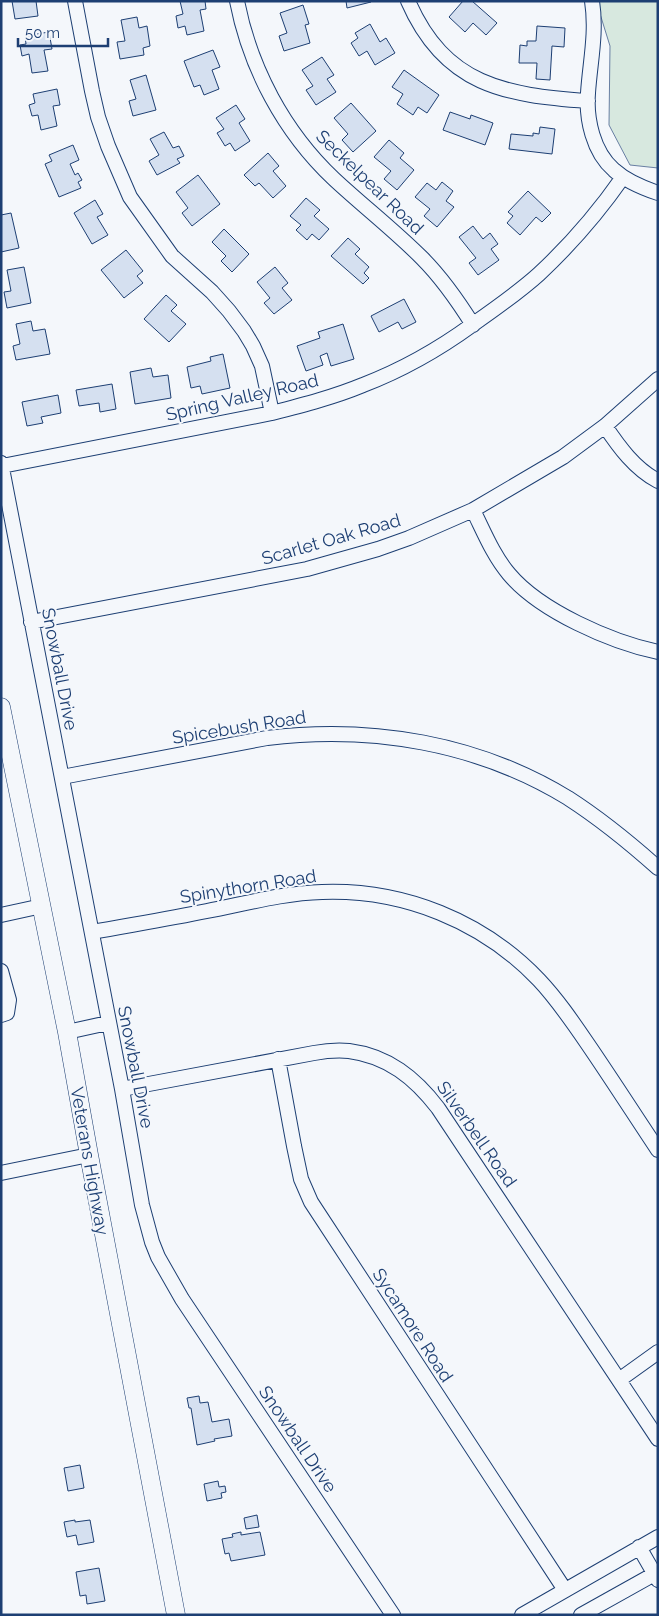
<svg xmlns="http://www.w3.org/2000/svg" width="659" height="1616" viewBox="0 0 659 1616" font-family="Raleway,sans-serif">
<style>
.green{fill:#d7e8df;stroke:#687fa3}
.building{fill:#d5e0f0;stroke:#1d3f73}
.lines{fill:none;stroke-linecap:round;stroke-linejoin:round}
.minor-casing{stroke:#1d3f73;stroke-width:16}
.major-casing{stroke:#1d3f73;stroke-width:19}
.minor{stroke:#f4f7fb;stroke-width:14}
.major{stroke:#f4f7fb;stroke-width:18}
.labels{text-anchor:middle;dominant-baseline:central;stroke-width:4;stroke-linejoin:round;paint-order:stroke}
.street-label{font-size:18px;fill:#1d3f73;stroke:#f4f7fb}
</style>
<rect width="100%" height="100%" fill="#f4f7fb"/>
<path class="green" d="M 596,1 L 658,1 L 658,168 L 630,165 L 609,125 L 610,46 Z"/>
<path class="building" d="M 12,1 L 36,1 L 38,16 L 15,19 Z
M 180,1 L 205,1 L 206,9 L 200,10 L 204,31 L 187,35 L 185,26 L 178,28 L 176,16 L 183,14 Z
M 346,1 L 371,1 L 371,2 L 347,8 Z
M 463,1 L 472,1 L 497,23 L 486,35 L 473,23 L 465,32 L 449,17 Z
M 303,5 L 309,24 L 305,25 L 310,43 L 284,51 L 279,36 L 287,33 L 280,13 Z
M 137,17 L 139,28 L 147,26 L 150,46 L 143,48 L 144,55 L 120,59 L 117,42 L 125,41 L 121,20 Z
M 370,24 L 380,42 L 386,38 L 395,53 L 375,65 L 367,51 L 359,56 L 351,43 L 358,38 L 355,33 Z
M 537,26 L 565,28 L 564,47 L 552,46 L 550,80 L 536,79 L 537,63 L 519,63 L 520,45 L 527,46 L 527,41 L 536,41 Z
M 49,32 L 52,49 L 44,50 L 48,71 L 32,73 L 29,54 L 22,56 L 20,45 L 26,44 L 25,36 Z
M 213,50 L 220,67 L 212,70 L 219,89 L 204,95 L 200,85 L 194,87 L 184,61 Z
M 322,57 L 334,75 L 327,79 L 336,92 L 316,105 L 306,90 L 313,86 L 302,70 Z
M 404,70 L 439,95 L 427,113 L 418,107 L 413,115 L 397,104 L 403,94 L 392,87 Z
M 146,75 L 156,110 L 133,116 L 129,101 L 136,99 L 130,80 Z
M 57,89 L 60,105 L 53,106 L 57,126 L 41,130 L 38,115 L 32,116 L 29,105 L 35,103 L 33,94 Z
M 351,103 L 376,131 L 353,152 L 342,140 L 348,134 L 334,118 Z
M 236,105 L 245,119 L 239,123 L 250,141 L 235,151 L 230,143 L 225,146 L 217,133 L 224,129 L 216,118 Z
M 450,112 L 470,119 L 471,115 L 493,123 L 485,145 L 443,130 Z
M 540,127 L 555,129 L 552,154 L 509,149 L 511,134 L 533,136 L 533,133 L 539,134 Z
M 164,132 L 173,148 L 179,146 L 184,156 L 177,159 L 180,163 L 157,175 L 149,161 L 159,155 L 150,139 Z
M 389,140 L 404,153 L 400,158 L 414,170 L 397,190 L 384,179 L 391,171 L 374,157 Z
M 73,145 L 79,160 L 70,164 L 75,175 L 78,173 L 82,180 L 78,182 L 81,188 L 59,197 L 45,164 L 52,161 L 49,155 Z
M 268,153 L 279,166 L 273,171 L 286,186 L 273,198 L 259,183 L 255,186 L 244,175 Z
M 198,175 L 220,204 L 192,226 L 182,213 L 188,208 L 176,192 Z
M 442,182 L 453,191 L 446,201 L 454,207 L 437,227 L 424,216 L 430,209 L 415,197 L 427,183 L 436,190 Z
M 528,191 L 551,213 L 542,222 L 536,217 L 520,235 L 507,223 L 513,216 L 508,212 Z
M 306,198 L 320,210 L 314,216 L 329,229 L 319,240 L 312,234 L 307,240 L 296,230 L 301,225 L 290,216 Z
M 95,200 L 103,214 L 97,217 L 108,235 L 92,244 L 74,213 Z
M 11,213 L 19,248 L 1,252 L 1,215 Z
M 473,226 L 483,239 L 490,233 L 498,244 L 491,249 L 499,260 L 478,275 L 469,263 L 476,258 L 459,237 Z
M 224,229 L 249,254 L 232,272 L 221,261 L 226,256 L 212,242 Z
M 348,238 L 360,249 L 355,254 L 369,267 L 364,273 L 369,278 L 363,284 L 331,256 Z
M 126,250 L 143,271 L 137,276 L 143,283 L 124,298 L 101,270 Z
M 24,267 L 31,303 L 7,308 L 4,292 L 11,291 L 7,270 Z
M 275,267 L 288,283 L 282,288 L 292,300 L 274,314 L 264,303 L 270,298 L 257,282 Z
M 166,295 L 177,305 L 171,311 L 186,324 L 169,342 L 144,319 Z
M 404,299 L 416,322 L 402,329 L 398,322 L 379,332 L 371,316 Z
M 31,321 L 33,331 L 45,329 L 50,354 L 16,360 L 13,346 L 20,344 L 16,324 Z
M 343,324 L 354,359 L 331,366 L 327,353 L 320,356 L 323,365 L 306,371 L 297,346 L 320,338 L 318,332 Z
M 223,354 L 230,388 L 202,394 L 200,386 L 191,388 L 187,367 L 211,361 L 210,357 Z
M 151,368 L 153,377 L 168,375 L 171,398 L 135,404 L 130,372 Z
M 112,384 L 116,409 L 100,412 L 99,403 L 79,406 L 76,390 Z
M 58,395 L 61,413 L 41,417 L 43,423 L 27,426 L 22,402 Z
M 199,1396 L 200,1403 L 208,1402 L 212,1422 L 229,1419 L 232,1436 L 214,1439 L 215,1441 L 197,1445 L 191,1408 L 189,1408 L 187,1398 Z
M 80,1465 L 84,1488 L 68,1491 L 64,1468 Z
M 218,1481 L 219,1487 L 225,1486 L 226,1492 L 221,1493 L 222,1498 L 207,1501 L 204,1484 Z
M 257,1515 L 259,1527 L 246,1529 L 244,1518 Z
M 75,1520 L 75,1522 L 90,1520 L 94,1542 L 78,1545 L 76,1535 L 67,1537 L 64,1522 Z
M 241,1532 L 241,1535 L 260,1532 L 265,1555 L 231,1561 L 229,1553 L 225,1554 L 222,1539 L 233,1537 L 232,1534 Z
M 99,1568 L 105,1601 L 87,1604 L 86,1595 L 80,1596 L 76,1572 Z"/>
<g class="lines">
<defs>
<path id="minor" d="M 75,1 L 92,91 L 98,117 L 108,146 L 130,197 L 172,256 L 212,292 L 229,311 L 244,331 L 253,346 L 262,366 L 272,413
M 237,1 C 250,68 284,132 334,179 C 363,206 394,230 422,258 C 442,278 458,301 473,325
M 408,1 C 445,86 505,95 588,101
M 592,1 C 597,33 590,62 588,93 C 586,119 593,152 614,170 C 626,181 643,188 658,193
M 605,426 C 619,447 635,469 658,481
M 1,463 L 122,1089 L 142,1205 L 152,1242 L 158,1257 L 182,1299 L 393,1615
M 2,466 L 272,413 C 303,405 334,397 363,385 C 402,370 439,349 472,325 C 495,309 518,293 539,274 C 569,246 600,210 623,177
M 473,510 C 484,532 493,555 509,574 C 540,611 611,642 658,652
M 31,622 L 307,569 L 378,549 L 409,538 L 473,510 L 563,457 L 605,426 L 658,379
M 62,777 L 267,738 C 371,725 478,743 568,798 C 599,818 630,843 658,868
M 1,915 L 42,906
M 92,932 C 130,925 168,919 207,911 C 244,904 283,893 322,892 C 403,889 483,921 539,980 C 557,999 572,1021 587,1043 C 611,1078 634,1114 658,1150
M 1,971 L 9,1000 L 7,1013 L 1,1015
M 67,1032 L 108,1023
M 278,1059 L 294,1146 L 301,1179 L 311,1202 L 565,1590
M 122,1089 L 314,1053 C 325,1051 337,1050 349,1051 C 388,1056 415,1078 438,1108 L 658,1439
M 1,1173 L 89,1155
M 619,1380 L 658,1352
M 639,1547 L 658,1580
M 522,1615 L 658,1537
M 581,1615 L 658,1572"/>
<path id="major" d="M 1,707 L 67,1032 L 89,1155 L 176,1615"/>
</defs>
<use href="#minor" class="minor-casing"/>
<use href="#major" class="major-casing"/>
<use href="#minor" class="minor"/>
<use href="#major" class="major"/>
</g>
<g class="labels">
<g class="street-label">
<text transform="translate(370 182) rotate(44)">Seckelpear Road</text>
<text transform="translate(242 397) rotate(-13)">Spring Valley Road</text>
<text transform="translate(331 539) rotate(-16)">Scarlet Oak Road</text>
<text transform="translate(60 669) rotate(79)">Snowball Drive</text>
<text transform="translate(239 727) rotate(-9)">Spicebush Road</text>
<text transform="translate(248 886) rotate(-9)">Spinythorn Road</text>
<text transform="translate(136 1067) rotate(79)">Snowball Drive</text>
<text transform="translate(477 1134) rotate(55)">Silverbell Road</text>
<text transform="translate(90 1161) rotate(80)">Veterans Highway</text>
<text transform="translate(413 1325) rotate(57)">Sycamore Road</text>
<text transform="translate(298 1439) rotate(56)">Snowball Drive</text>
</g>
</g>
<rect width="659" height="1616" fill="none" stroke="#1d3f73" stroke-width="5"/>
<path d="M18 38v8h90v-8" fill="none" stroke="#1d3f73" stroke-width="2.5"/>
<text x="25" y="38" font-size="15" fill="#1d3f73" stroke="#f4f7fb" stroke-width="4" paint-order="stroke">50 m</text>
</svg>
